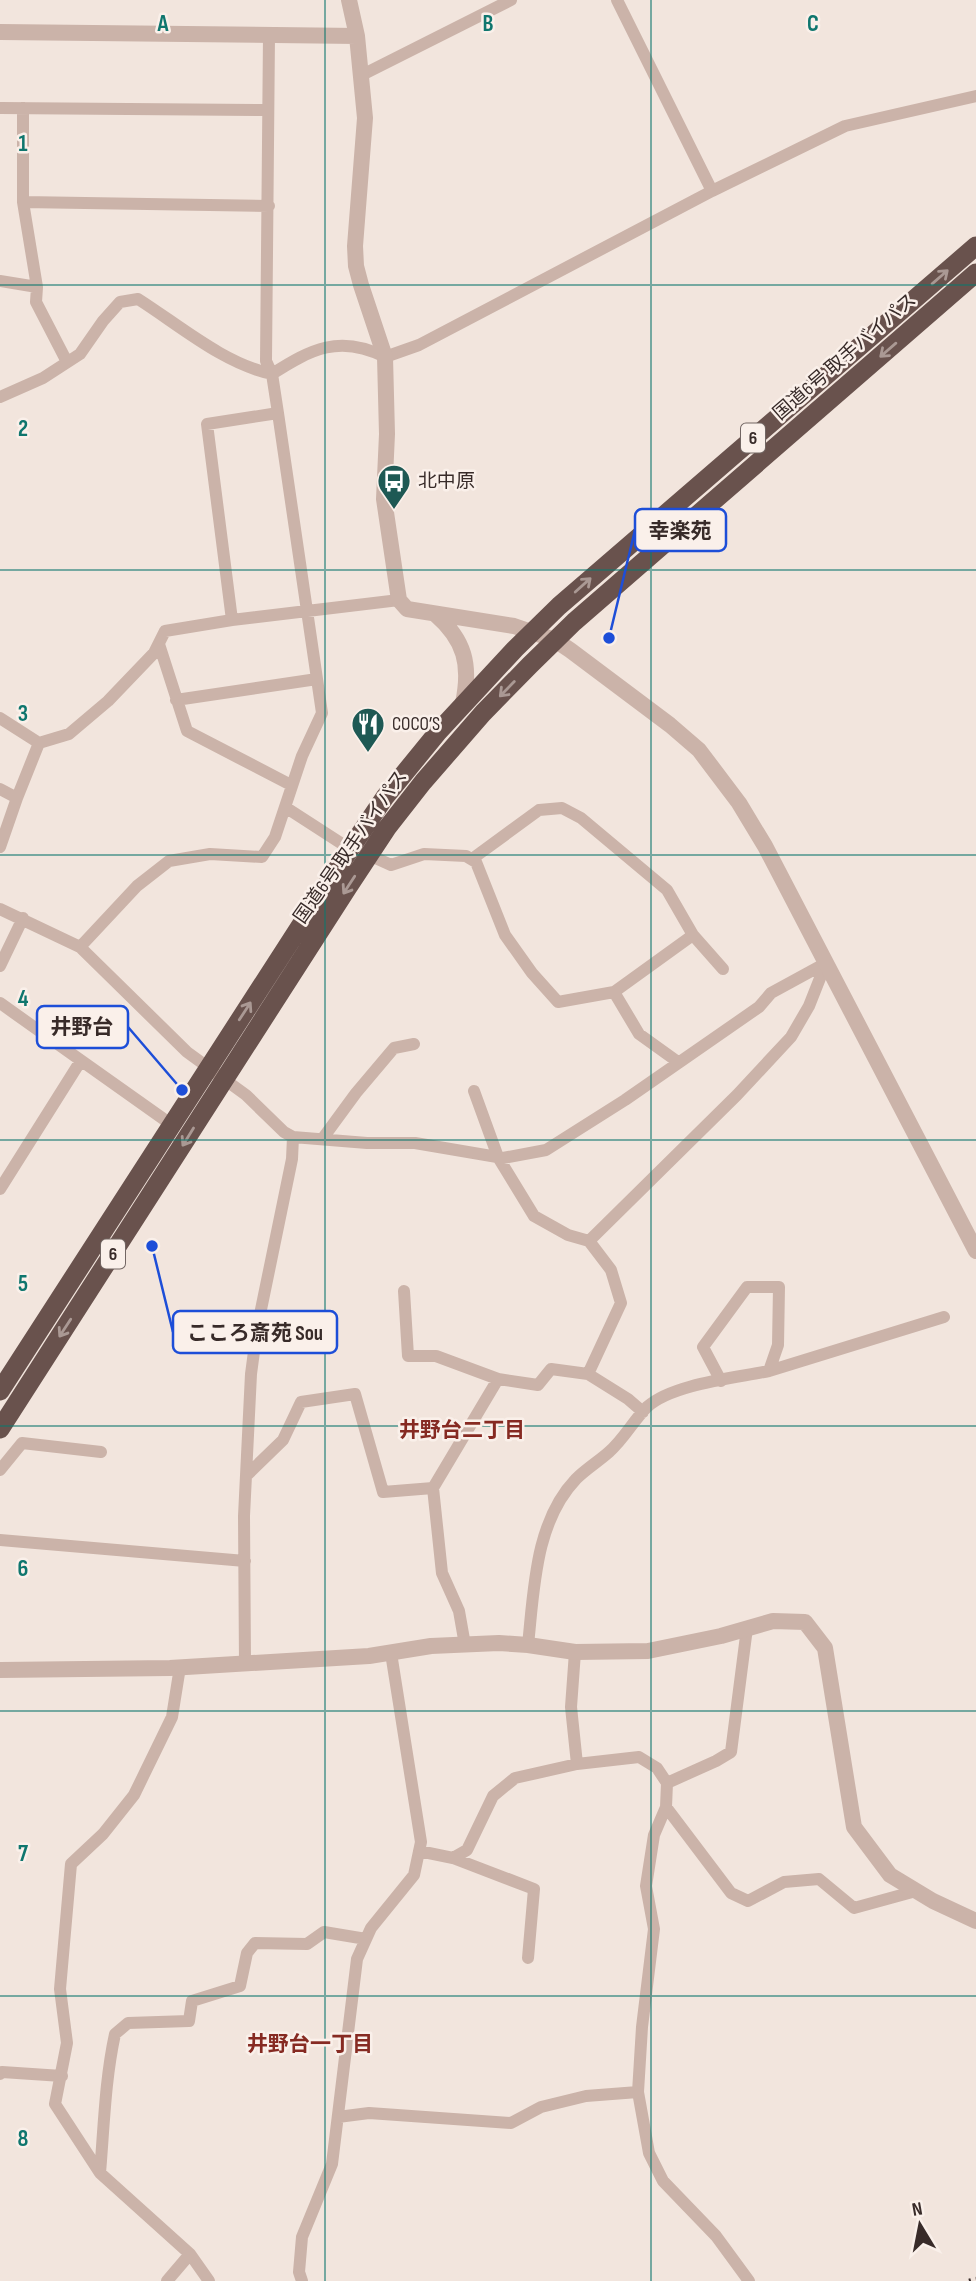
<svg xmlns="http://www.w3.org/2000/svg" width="976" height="2281" viewBox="0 0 976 2281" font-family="'Sofia Sans Condensed','Noto Sans JP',sans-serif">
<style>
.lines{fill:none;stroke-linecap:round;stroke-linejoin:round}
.minor{stroke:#cbb3a9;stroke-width:12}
.tertiary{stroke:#cbb3a9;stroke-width:16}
.trunk{stroke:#69524d;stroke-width:19}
.rail{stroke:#382b29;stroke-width:4.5;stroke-dasharray:2 5;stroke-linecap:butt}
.oneway{stroke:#aa9994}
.grid{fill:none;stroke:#0f766e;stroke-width:2;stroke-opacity:0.55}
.labels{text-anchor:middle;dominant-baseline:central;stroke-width:5;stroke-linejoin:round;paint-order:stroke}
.shield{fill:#faf0ea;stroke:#726663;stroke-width:2}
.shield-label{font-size:18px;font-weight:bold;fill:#382b29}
.street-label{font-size:19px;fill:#382b29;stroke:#faf0ea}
.poi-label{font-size:19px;fill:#382b29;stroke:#faf0ea;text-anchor:start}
.neighbourhood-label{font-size:21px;font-weight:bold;fill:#862a22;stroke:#faf0ea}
.grid-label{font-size:23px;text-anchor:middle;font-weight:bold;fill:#0f766e;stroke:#faf0ea;stroke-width:5;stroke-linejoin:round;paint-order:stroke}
.leader{fill:none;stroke:#1d4ed8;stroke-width:2.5}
.callout-dot{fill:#1d4ed8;stroke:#faf0ea;stroke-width:2.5}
.callout{fill:#faf0ea;stroke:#1d4ed8;stroke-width:2.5}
.callout-label{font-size:21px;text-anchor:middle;font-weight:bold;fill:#382b29}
</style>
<rect width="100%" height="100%" fill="#f2e5dd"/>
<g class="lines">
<path class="minor" d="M 617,0 L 712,191
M 362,75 L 511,0
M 0,108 L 267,110
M 23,108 L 23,202 L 37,287 L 36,302 L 67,362
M 23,202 L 269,206
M 0,281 L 37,287
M 0,397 L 43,378 L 80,354 L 103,321 L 120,302 L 138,299 C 179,325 224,364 272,374 C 311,349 340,334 385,357 L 419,345 L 712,191 L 845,126 L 976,96
M 232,620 L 207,424 L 278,413
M 159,644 L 187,731 L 291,785
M 176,700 L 317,679
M 0,718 L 39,743
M 0,789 L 17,798
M 285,807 L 350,849
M 0,847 L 17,798 L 39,743 L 69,734 L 108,701 L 154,653 L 165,631 L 232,620 L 399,600
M 369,855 L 391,865 L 424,854 L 466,856 L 476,862 L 505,935 L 532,973 L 558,1002 L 614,992 L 639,1034 L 678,1062
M 472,859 L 539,810 L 562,808 L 581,818 L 667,890 L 693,935 L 614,992
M 0,909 L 80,947 L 187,1052 L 246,1095 L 284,1132 L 293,1137 L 367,1143 L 415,1143 L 503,1158 L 546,1150 L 625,1100 L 759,1007 L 771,993 L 826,963
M 693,935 L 723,969
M 80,947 L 137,886 L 169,861 L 210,854 L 262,857 L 275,837 L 302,756 L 322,713 L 278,413 L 272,374 L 266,361 L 269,35
M 0,966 L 23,918
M 0,1003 L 172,1125
M 474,1091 L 498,1157 L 534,1216 L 568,1235 L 589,1241
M 323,1138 L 356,1093 L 394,1048 L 414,1044
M 0,1189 L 80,1062
M 404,1291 L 408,1356 L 436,1356 L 498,1379
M 769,1371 L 944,1317
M 588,1374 L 628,1399 L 643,1412
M 0,1470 L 22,1443 L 101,1452
M 246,1476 L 283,1440 L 301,1402 L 355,1394 L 383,1492 L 433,1488 L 498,1379 L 538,1385 L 551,1369 L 588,1374 L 621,1303 L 611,1270 L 589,1241 L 737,1095 L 791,1037 L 809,1006 L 826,963
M 433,1488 L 442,1573 L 459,1611 L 465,1645
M 0,1540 L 245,1561
M 528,1645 C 534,1589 535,1522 576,1479 C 586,1469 599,1461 609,1452 C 624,1439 633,1421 647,1407 C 672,1384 735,1378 769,1371 L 778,1345 L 779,1287 L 747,1287 L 703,1347 L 721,1381
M 575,1652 L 571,1707 L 577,1764 L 639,1757 L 657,1768 L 667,1783 L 666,1807 L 654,1835 L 646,1886 L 654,1929 L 642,2027 L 638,2092 L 649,2153 L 663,2181 L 716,2236 L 749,2281
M 245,1663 L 244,1516 L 251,1374 L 257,1329 L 292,1159 L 293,1137
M 180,1667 L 172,1717 L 134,1795 L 103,1834 L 71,1864 L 60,1989 L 67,2043 L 55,2104 L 100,2173 L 190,2254 L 209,2281
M 667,1783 L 716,1761 L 731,1752 L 747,1628
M 666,1807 L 731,1893 L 748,1901 L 784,1882 L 819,1879 L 854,1908 L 916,1891
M 419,1851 L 453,1858 L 467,1850 L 493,1796 L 515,1778 L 577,1764
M 453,1858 L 534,1889 L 528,1958
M 0,2074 L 2,2072 L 62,2076
M 338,2117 L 369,2113 L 511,2123 L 541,2107 L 586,2096 L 638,2092
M 100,2173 C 104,2126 105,2080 115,2034 L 128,2023 L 189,2021 L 192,2001 L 240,1986 L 247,1953 L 255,1943 L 307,1944 L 324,1932 L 366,1939
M 167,2281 L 190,2254
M 302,2281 L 299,2272 L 302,2237 L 332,2164 L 357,1959 L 371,1928 L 414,1875 L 421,1842 L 391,1653"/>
<path class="tertiary" d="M 349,0 L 357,36 L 365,118 L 355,246 L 356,266 L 361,285 L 385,357 L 387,434 L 384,499 L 399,600 L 407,609 L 514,626 L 555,640 L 570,650 L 670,725 L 699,750 L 739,803 L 765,846 L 976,1251
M 0,32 L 357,36
M 435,614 C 465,640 471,665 463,703
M 0,1670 L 170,1668 L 369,1656 L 431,1646 L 499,1643 L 528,1645 L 575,1652 L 648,1651 L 721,1636 L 773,1621 L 805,1622 L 825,1648 L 854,1827 L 890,1875 L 933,1901 L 976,1921"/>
<path class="trunk" d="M 0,1391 L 350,849 L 385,797 L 438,732 L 515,649 L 559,606 L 976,246
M 0,1429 L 348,887 L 387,828 L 423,782 L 483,713 L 530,665 L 574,622 L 976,273"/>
<path class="rail" d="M 969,2281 L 976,2279"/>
</g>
<defs><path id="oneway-shaft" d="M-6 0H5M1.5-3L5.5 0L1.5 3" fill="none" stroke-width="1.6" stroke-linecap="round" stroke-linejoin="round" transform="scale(1.75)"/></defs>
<g class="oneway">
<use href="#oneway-shaft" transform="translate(940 277) rotate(-41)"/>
<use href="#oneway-shaft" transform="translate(888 350) rotate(139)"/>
<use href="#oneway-shaft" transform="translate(583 585) rotate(-42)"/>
<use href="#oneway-shaft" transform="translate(507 689) rotate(134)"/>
<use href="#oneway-shaft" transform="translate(349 885) rotate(123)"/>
<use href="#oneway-shaft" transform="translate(245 1011) rotate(-57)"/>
<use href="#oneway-shaft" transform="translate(188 1137) rotate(122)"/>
<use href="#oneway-shaft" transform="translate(65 1328) rotate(123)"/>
</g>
<path class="grid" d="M 325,0 L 325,2281M 651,0 L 651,2281M 0,285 L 976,285M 0,570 L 976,570M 0,855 L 976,855M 0,1140 L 976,1140M 0,1426 L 976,1426M 0,1711 L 976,1711M 0,1996 L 976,1996"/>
<defs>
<symbol id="bus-pin" viewBox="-11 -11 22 30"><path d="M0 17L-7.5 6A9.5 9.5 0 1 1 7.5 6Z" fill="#1e5954" stroke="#faf0ea"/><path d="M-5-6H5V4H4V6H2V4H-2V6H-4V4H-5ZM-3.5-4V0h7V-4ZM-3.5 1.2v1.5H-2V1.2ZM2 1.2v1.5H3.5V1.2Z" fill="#fff"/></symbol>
<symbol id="restaurant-pin" viewBox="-11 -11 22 30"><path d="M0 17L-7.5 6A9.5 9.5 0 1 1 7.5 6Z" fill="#1e5954" stroke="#faf0ea"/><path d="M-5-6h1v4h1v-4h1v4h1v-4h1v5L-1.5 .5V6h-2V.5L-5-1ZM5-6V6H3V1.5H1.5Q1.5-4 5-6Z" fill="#fff"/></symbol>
</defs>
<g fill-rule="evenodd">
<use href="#bus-pin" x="375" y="462" width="38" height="52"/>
<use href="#restaurant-pin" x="349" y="705" width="38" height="52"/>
</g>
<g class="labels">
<g class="shield">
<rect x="741" y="423.5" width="24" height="29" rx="5"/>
<rect x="101" y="1239.5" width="24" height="29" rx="5"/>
</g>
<g class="shield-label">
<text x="753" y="438">6</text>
<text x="113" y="1254">6</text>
</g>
<g class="street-label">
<text transform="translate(845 357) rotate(-41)">国道6号 取手バイパス</text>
<text transform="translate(351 847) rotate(-55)">国道6号 取手バイパス</text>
</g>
<g class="poi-label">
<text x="418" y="481">北中原</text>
<text x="392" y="724">COCO’S</text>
</g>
<g class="neighbourhood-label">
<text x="462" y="1430">井野台二丁目</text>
<text x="310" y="2044">井野台一丁目</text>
</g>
</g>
<g class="grid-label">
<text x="163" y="31">A</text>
<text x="488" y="31">B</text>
<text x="813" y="31">C</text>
<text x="23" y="151">1</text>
<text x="23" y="436">2</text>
<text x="23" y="721">3</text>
<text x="23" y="1006">4</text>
<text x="23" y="1291">5</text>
<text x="23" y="1576">6</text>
<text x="23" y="1861">7</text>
<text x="23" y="2146">8</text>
</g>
<path class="leader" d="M609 638L635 530M182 1090L128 1027M152 1246L173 1332"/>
<g class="callout-dot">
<circle cx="609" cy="638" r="7"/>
<circle cx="182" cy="1090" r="7"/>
<circle cx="152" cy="1246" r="7"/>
</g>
<g class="callout">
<rect x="635" y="509" width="91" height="42" rx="7"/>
<rect x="37" y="1006" width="91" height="42" rx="7"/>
<rect x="173" y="1311" width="164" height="42" rx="7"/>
</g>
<g class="callout-label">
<text x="680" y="538">幸楽苑</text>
<text x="82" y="1034">井野台</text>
<text x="255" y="1340">こころ斎苑 Sou</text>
</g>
<g transform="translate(920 2225) rotate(350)" stroke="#faf0ea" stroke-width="5" paint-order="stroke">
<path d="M0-5L12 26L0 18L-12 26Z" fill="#382b29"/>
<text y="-10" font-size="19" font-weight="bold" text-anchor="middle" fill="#382b29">N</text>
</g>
</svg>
